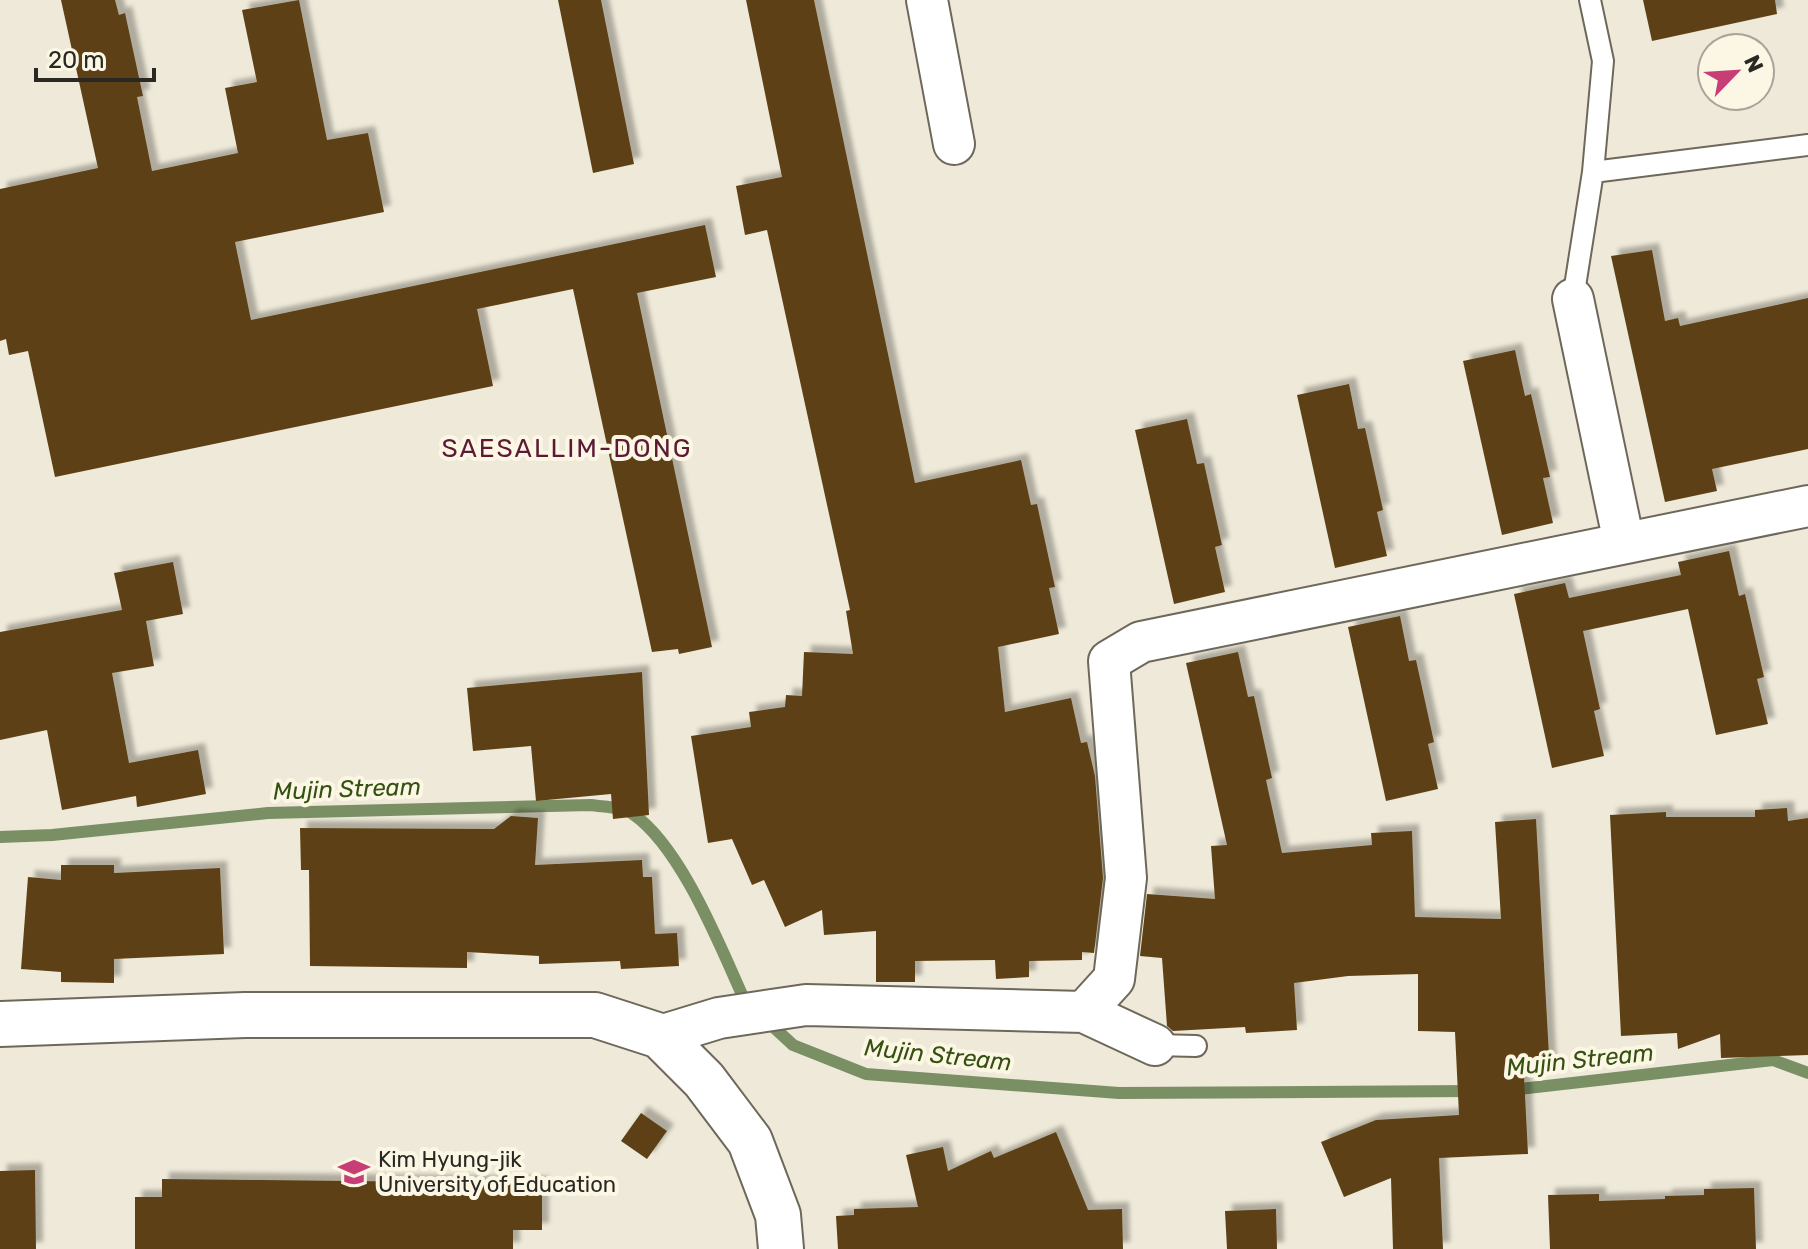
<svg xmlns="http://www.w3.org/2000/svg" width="1808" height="1249" viewBox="0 0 1808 1249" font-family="Rubik,sans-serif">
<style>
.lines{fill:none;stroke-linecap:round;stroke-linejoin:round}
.stream{stroke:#7a8f64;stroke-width:12}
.building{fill:#5d4115;filter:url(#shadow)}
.service-casing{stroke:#6d6859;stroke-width:24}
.minor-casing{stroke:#6d6859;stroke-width:44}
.tertiary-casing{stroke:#6d6859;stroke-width:48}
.service{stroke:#fff;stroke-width:20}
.minor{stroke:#fff;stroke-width:40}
.tertiary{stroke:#fff;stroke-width:44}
.labels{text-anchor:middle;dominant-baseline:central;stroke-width:8;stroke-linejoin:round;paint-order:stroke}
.poi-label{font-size:22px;fill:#2a2822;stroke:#fcf7e5;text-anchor:start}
.water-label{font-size:24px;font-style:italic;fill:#345112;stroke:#fcf7e5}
.quarter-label{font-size:26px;letter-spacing:2px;fill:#5c1a35;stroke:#fcf7e5}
</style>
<defs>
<filter id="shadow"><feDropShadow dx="7" dy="-7" stdDeviation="2" flood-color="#0004"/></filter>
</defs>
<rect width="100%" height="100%" fill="#eee9d8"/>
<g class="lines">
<path class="stream" d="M 0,837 L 52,835 L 268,813 L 591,805 C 603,807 623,807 633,814 C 681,847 720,946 744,999 L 751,1005
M 767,1021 L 793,1045 L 866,1074 L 1119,1093 L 1473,1091
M 1511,1090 L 1773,1060 L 1808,1073"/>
</g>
<path class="building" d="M 61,0 L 115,0 L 119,15 L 125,13 L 143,96 L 137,97 L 152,171 L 238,153 L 225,88 L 257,82 L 242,10 L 299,0 L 327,140 L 368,133 L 384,212 L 235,242 L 251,320 L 705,225 L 716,277 L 637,293 L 712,647 L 679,654 L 678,649 L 652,652 L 573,289 L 477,309 L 493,386 L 55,477 L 28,351 L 9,355 L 6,339 L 0,341 L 0,189 L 98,168 Z
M 558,0 L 601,0 L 634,164 L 593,173 Z
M 746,0 L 814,0 L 915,483 L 1021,460 L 1031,505 L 1037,504 L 1055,587 L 1049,588 L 1059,634 L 998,647 L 1005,712 L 1071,698 L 1081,743 L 1087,742 L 1095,776 L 1103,878 L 1094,953 L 1082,952 L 1082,960 L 1029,961 L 1029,977 L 996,979 L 995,960 L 915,961 L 915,982 L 876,982 L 876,931 L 824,935 L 822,910 L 785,927 L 764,880 L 752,885 L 732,839 L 708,843 L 691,736 L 751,727 L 749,712 L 785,707 L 786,695 L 802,696 L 804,652 L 853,654 L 846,611 L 850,610 L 767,230 L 745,235 L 736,186 L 782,177 Z
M 1643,0 L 1775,0 L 1777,14 L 1652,41 Z
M 1652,250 L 1665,321 L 1678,318 L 1680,326 L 1808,298 L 1808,449 L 1712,469 L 1717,491 L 1665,502 L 1611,256 Z
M 1515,350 L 1525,396 L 1531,394 L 1550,477 L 1543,478 L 1553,523 L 1502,535 L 1463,361 Z
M 1349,384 L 1358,429 L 1365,428 L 1383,510 L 1377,512 L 1387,556 L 1335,568 L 1297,395 Z
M 1187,419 L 1197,464 L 1204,463 L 1222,545 L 1215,547 L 1225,592 L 1174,604 L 1135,430 Z
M 1729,551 L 1739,596 L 1745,594 L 1764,677 L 1757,679 L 1768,724 L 1716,735 L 1688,609 L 1583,631 L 1600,709 L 1594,711 L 1604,756 L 1552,768 L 1514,594 L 1565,583 L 1569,598 L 1681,575 L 1678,562 Z
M 173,562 L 183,614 L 146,621 L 154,666 L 112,673 L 129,763 L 198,750 L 206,794 L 137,807 L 136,796 L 62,810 L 47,730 L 0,740 L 0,632 L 122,610 L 114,573 Z
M 1400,616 L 1409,661 L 1416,660 L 1434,742 L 1428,744 L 1438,789 L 1386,801 L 1348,627 Z
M 1238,652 L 1248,697 L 1254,696 L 1272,778 L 1266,780 L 1282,853 L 1372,845 L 1371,833 L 1412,831 L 1415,917 L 1501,919 L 1495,822 L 1536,819 L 1550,1074 L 1524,1075 L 1528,1154 L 1439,1158 L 1443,1249 L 1393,1249 L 1391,1178 L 1344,1197 L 1321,1142 L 1376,1120 L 1459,1115 L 1455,1032 L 1418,1031 L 1418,974 L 1348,976 L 1294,983 L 1297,1030 L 1246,1033 L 1245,1027 L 1173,1031 L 1167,1026 L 1162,958 L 1140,956 L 1147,894 L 1215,899 L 1211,846 L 1227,845 L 1186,663 Z
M 642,672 L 649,815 L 613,819 L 611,794 L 536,801 L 531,746 L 473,751 L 467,688 Z
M 1787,808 L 1788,821 L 1808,818 L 1808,1055 L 1721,1058 L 1720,1034 L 1678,1049 L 1677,1033 L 1621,1036 L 1610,815 L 1666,812 L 1666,817 L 1755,817 L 1755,810 Z
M 511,816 L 538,818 L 535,865 L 642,860 L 643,877 L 652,877 L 655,934 L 677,933 L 679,966 L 621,969 L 620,961 L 539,964 L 539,956 L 467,952 L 467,968 L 310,966 L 309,870 L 301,870 L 300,828 L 494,829 Z
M 61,865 L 114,865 L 114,873 L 220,868 L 224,954 L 114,959 L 114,983 L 61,982 L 61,972 L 21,969 L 28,877 L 61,880 Z
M 641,1113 L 667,1131 L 647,1159 L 621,1141 Z
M 1056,1132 L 1088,1210 L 1122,1209 L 1123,1249 L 838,1249 L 836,1216 L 854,1215 L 854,1209 L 918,1207 L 906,1155 L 943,1147 L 948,1171 L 991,1151 L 994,1158 Z
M 35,1170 L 36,1249 L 0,1249 L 0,1171 Z
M 162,1179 L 542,1183 L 542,1230 L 513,1230 L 513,1249 L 135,1249 L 135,1197 L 162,1197 Z
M 1754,1188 L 1756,1249 L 1550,1249 L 1548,1195 L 1599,1194 L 1599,1201 L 1665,1199 L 1665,1196 L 1704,1195 L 1704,1189 Z
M 1276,1209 L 1277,1249 L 1227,1249 L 1225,1211 Z"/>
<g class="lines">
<defs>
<path id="service" d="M 1590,0 L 1603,61 L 1593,172
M 1573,299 L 1593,172 L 1808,145
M 1155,1045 L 1196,1046"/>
<path id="minor" d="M 927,0 L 954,144
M 1573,299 L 1624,543
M 1084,1012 L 1114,979 L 1126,878 L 1109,661 L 1141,642 L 1808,506
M 660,1036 L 719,1018 L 806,1005 L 1084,1012 L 1155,1045"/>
<path id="tertiary" d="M 0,1024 L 245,1015 L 595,1015 L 660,1036 L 704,1080 L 750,1141 L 778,1215 L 781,1249"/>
</defs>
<use href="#service" class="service-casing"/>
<use href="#minor" class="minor-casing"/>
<use href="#tertiary" class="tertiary-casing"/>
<use href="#service" class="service"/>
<use href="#minor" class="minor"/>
<use href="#tertiary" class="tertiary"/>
</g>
<defs>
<symbol id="university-bare" viewBox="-9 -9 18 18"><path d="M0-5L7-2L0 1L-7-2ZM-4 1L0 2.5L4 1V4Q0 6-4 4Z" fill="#c73e77" stroke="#fcf7e5" stroke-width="2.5" paint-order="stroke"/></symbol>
</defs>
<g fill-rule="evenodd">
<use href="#university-bare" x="332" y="1150" width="44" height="44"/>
</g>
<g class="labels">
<g class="poi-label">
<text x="378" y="1159">Kim Hyung-jik<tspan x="378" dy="25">University of Education</tspan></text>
</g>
<g class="water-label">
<text transform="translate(347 789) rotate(-2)">Mujin Stream</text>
<text transform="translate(938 1055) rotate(6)">Mujin Stream</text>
<text transform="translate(1580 1060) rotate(-6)">Mujin Stream</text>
</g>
<g class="quarter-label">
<text x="567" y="448">SAESALLIM-DONG</text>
</g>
</g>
<g transform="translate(1736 72) rotate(65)"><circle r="38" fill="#fcf7e5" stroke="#a8a497" stroke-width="2"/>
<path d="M0-6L14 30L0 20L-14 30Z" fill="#c73e77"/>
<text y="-12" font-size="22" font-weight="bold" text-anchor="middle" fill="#2a2822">N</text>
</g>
<path d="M36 68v12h118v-12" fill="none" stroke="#2a2822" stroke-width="4"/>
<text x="48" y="68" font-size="24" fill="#2a2822" stroke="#fcf7e5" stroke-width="6" paint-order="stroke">20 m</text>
</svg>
